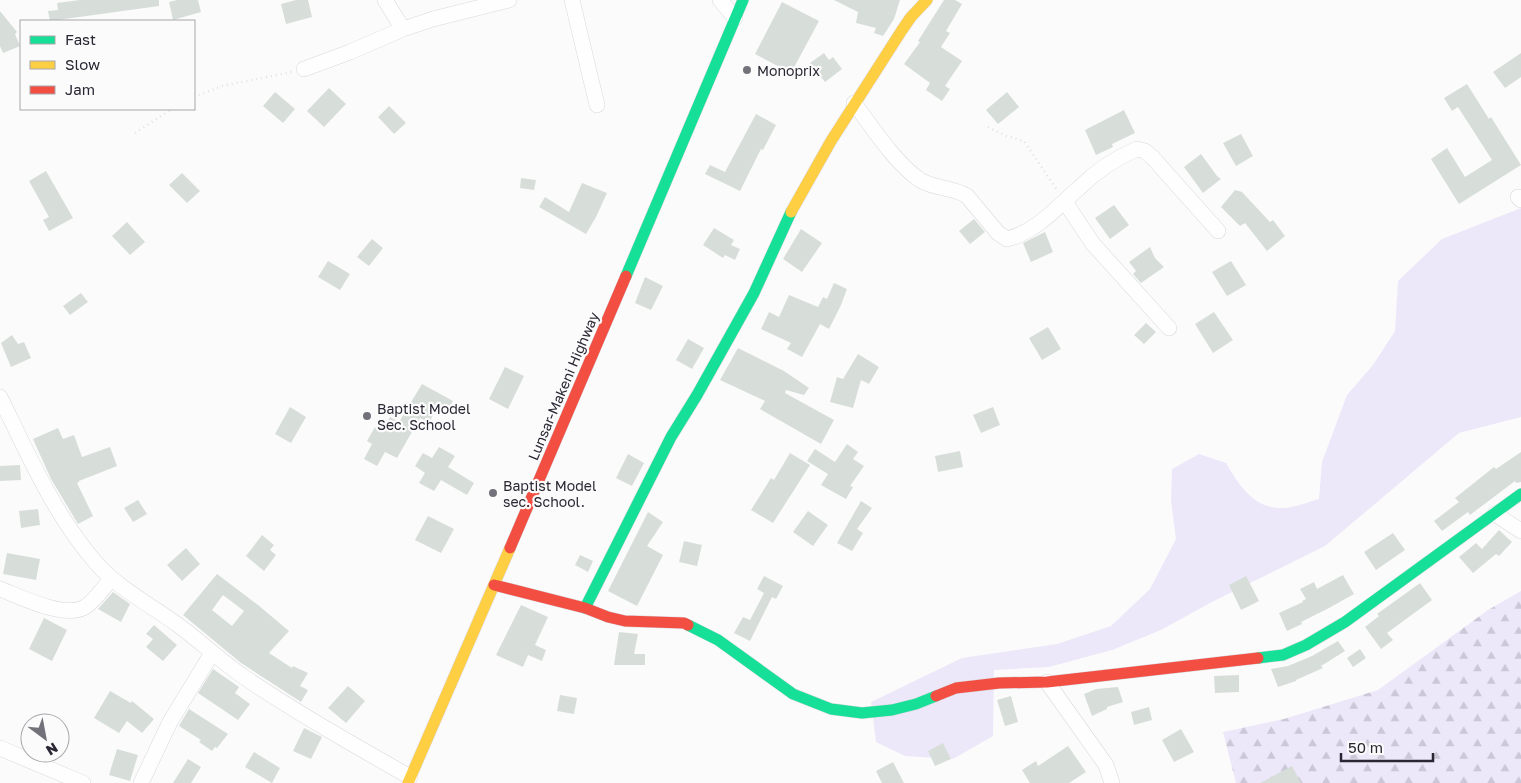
<svg xmlns="http://www.w3.org/2000/svg" width="1521" height="783" viewBox="0 0 1521 783" font-family="'Golos Text',sans-serif">
<style>
.grass{fill:#ede8f9}
.forest{fill:url(#forest-firs)}
.building{fill:#d7ded9;fill-rule:evenodd}
.lines{fill:none;stroke-linecap:round;stroke-linejoin:round}
.street-casing{stroke:#d9d7de;stroke-width:16}
.fast-casing{stroke:#d9d7de;stroke-width:12}
.slow-casing{stroke:#d9d7de;stroke-width:12}
.jam-casing{stroke:#d9d7de;stroke-width:12}
.path{stroke:#e2e2e2;stroke-width:2.5;stroke-dasharray:1 4;stroke-linecap:butt}
.street{stroke:#fefefe;stroke-width:15}
.fast{stroke:#16e098;stroke-width:11}
.slow{stroke:#ffcf43;stroke-width:11}
.jam{stroke:#f24e42;stroke-width:11}
.poi-dot{fill:#737179;stroke:#fbfbfb;stroke-width:2}
.labels{text-anchor:middle;dominant-baseline:central;stroke-width:4.5;stroke-linejoin:round;paint-order:stroke}
.poi-label{font-size:14px;fill:#2a2633;stroke:#fbfbfb;text-anchor:start}
.street-label{font-size:14px;fill:#2a2633;stroke:#fbfbfb}
</style>
<defs>
<pattern id="forest-firs" width="22" height="20" patternUnits="userSpaceOnUse" patternTransform="scale(1.25)"><rect width="22" height="20" fill="#ede8f9"/><path d="M5 1l3.5 6h-7zM16 11l3.5 6h-7z" fill="#cbc7d6"/></pattern>
</defs>
<rect width="100%" height="100%" fill="#fbfbfb"/>
<path class="grass" d="M 1521,208 L 1521,417 L 1459,433 L 1325,546 L 1210,603 L 1161,630 L 1112,650 L 1049,667 L 994,670 L 993,736 L 953,759 L 905,756 L 876,742 L 871,702 L 962,658 L 1057,644 L 1111,626 L 1150,589 L 1176,539 L 1171,501 L 1172,469 L 1199,454 L 1226,463 C 1239,485 1254,510 1285,508 C 1296,507 1308,502 1319,499 L 1322,462 L 1347,395 L 1373,365 L 1395,331 L 1398,281 L 1442,239 Z"/>
<path class="forest" d="M 1521,591 L 1521,783 L 1236,783 L 1223,732 L 1284,719 L 1378,690 L 1488,610 Z"/>
<path class="building" d="M 80,0 L 159,0 L 159,6 L 50,21 L 48,11 L 58,10 L 57,3 Z
M 177,0 L 198,0 L 201,12 L 173,20 L 169,2 Z
M 296,0 L 308,0 L 312,17 L 286,24 L 281,4 Z
M 834,0 L 900,0 L 894,19 L 883,36 L 874,33 L 876,28 L 856,23 L 858,12 Z
M 944,0 L 955,0 L 962,4 L 946,31 L 950,33 L 941,47 L 962,61 L 945,86 L 950,89 L 942,101 L 926,90 L 930,83 L 904,64 L 920,42 L 918,41 Z
M 782,2 L 819,21 L 791,73 L 755,54 Z
M 0,11 L 17,32 L 15,34 L 20,46 L 3,53 L 0,46 Z
M 824,53 L 829,60 L 833,57 L 842,69 L 825,82 L 810,63 Z
M 1521,53 L 1521,77 L 1505,88 L 1493,72 Z
M 1467,84 L 1489,119 L 1491,117 L 1521,165 L 1459,204 L 1431,159 L 1447,148 L 1465,177 L 1492,160 L 1458,107 L 1452,111 L 1444,98 Z
M 329,88 L 346,104 L 324,127 L 307,111 Z
M 275,92 L 295,109 L 283,123 L 263,106 Z
M 1007,92 L 1019,107 L 998,124 L 986,110 Z
M 389,106 L 406,123 L 394,134 L 378,117 Z
M 1124,110 L 1135,133 L 1112,144 L 1113,147 L 1096,155 L 1085,130 Z
M 756,114 L 776,125 L 763,150 L 761,149 L 740,191 L 705,174 L 710,165 L 725,172 Z
M 1241,134 L 1253,156 L 1236,166 L 1223,143 Z
M 1201,154 L 1217,176 L 1221,179 L 1203,193 L 1184,167 Z
M 46,171 L 73,218 L 49,231 L 43,220 L 49,217 L 29,181 Z
M 182,173 L 200,191 L 187,203 L 169,185 Z
M 521,178 L 536,180 L 534,190 L 520,188 Z
M 582,183 L 607,193 L 596,217 L 586,234 L 539,207 L 545,197 L 569,212 Z
M 1235,190 L 1242,192 L 1270,222 L 1273,220 L 1285,236 L 1267,251 L 1245,223 L 1240,226 L 1221,207 Z
M 1114,205 L 1129,225 L 1110,239 L 1095,218 Z
M 974,219 L 985,232 L 970,244 L 959,231 Z
M 127,222 L 145,242 L 130,255 L 112,236 Z
M 714,228 L 734,240 L 731,245 L 740,249 L 735,260 L 725,255 L 723,258 L 703,245 Z
M 801,229 L 822,243 L 802,272 L 783,259 Z
M 1045,232 L 1053,252 L 1031,262 L 1023,243 Z
M 372,239 L 383,248 L 369,266 L 357,257 Z
M 1150,247 L 1155,258 L 1164,267 L 1141,283 L 1133,274 L 1136,271 L 1129,262 Z
M 328,261 L 350,274 L 340,290 L 318,277 Z
M 1231,261 L 1246,285 L 1227,296 L 1212,272 Z
M 645,277 L 663,286 L 651,310 L 635,303 Z
M 834,283 L 847,289 L 841,305 L 829,329 L 820,324 L 802,357 L 787,349 L 791,343 L 761,329 L 769,312 L 779,317 L 789,295 L 818,307 L 823,297 L 827,299 Z
M 81,293 L 88,302 L 70,315 L 63,306 Z
M 1214,312 L 1233,340 L 1213,353 L 1195,324 Z
M 1146,323 L 1156,332 L 1144,344 L 1134,335 Z
M 1048,327 L 1061,349 L 1042,360 L 1029,338 Z
M 12,335 L 18,344 L 24,342 L 31,358 L 11,367 L 1,343 Z
M 688,339 L 704,348 L 692,369 L 676,360 Z
M 738,348 L 784,371 L 809,388 L 804,395 L 786,390 L 785,393 L 834,420 L 821,444 L 760,409 L 765,401 L 720,380 Z
M 858,354 L 879,367 L 869,384 L 861,380 L 853,408 L 830,402 L 837,377 L 843,379 Z
M 505,367 L 524,376 L 508,409 L 489,399 Z
M 422,384 L 453,401 L 444,416 L 435,411 L 429,423 L 420,418 L 397,458 L 385,452 L 377,466 L 364,459 L 372,444 L 367,441 L 375,427 L 382,431 L 390,417 L 399,422 Z
M 290,407 L 306,417 L 291,443 L 275,434 Z
M 993,407 L 1000,425 L 981,433 L 973,415 Z
M 58,428 L 63,439 L 74,435 L 82,457 L 110,447 L 117,466 L 79,481 L 79,482 L 77,483 L 93,516 L 78,524 L 51,479 L 33,439 Z
M 847,444 L 858,452 L 853,459 L 864,466 L 850,486 L 853,487 L 846,499 L 821,485 L 828,474 L 807,461 L 815,449 L 835,462 Z
M 439,447 L 455,456 L 448,467 L 474,483 L 467,495 L 441,480 L 434,491 L 419,483 L 425,473 L 415,466 L 423,453 L 432,458 Z
M 960,451 L 963,467 L 938,472 L 935,456 Z
M 1521,452 L 1521,482 L 1516,483 L 1515,481 L 1470,515 L 1468,512 L 1442,531 L 1434,521 L 1459,502 L 1455,498 L 1494,467 L 1496,469 Z
M 790,453 L 810,465 L 773,523 L 751,510 L 771,478 L 774,480 Z
M 628,454 L 644,463 L 632,486 L 616,478 Z
M 20,465 L 21,480 L 0,481 L 0,466 Z
M 138,500 L 147,514 L 133,522 L 124,508 Z
M 861,501 L 872,508 L 857,529 L 863,533 L 852,551 L 837,543 Z
M 38,509 L 40,525 L 21,528 L 19,511 Z
M 808,511 L 828,525 L 813,546 L 793,532 Z
M 648,512 L 663,522 L 647,546 L 663,555 L 637,606 L 608,591 Z
M 428,516 L 454,529 L 441,553 L 415,540 Z
M 1499,530 L 1512,542 L 1499,556 L 1496,554 L 1473,573 L 1459,557 L 1476,543 L 1482,549 Z
M 1393,533 L 1405,550 L 1376,570 L 1364,552 Z
M 262,535 L 274,545 L 270,550 L 276,555 L 264,571 L 246,556 Z
M 684,541 L 702,545 L 697,566 L 679,562 Z
M 186,548 L 200,564 L 182,581 L 167,565 Z
M 7,553 L 40,559 L 36,580 L 3,574 Z
M 580,555 L 593,561 L 588,572 L 575,565 Z
M 217,574 L 258,605 L 289,631 L 269,653 L 292,668 L 293,666 L 308,673 L 300,686 L 308,690 L 301,702 L 241,663 L 183,615 ZM 223,595 L 244,611 L 232,626 L 212,610 Z
M 1343,575 L 1354,594 L 1329,608 L 1301,622 L 1302,624 L 1287,631 L 1279,613 L 1303,602 L 1302,601 L 1306,599 L 1300,589 L 1314,582 L 1317,589 Z
M 764,576 L 783,586 L 776,599 L 772,597 L 750,641 L 734,633 L 743,617 L 750,620 L 764,593 L 757,589 Z
M 1246,576 L 1259,601 L 1241,610 L 1229,585 Z
M 1420,583 L 1432,600 L 1387,633 L 1393,640 L 1381,649 L 1365,627 L 1379,616 L 1377,614 Z
M 113,592 L 130,604 L 121,622 L 98,609 Z
M 521,605 L 548,617 L 535,645 L 546,650 L 542,661 L 528,655 L 523,667 L 496,655 Z
M 44,618 L 67,630 L 52,661 L 29,649 Z
M 154,625 L 177,645 L 163,661 L 146,647 L 153,639 L 146,634 Z
M 619,632 L 638,634 L 634,654 L 645,654 L 645,665 L 614,665 Z
M 1338,641 L 1345,651 L 1321,666 L 1323,668 L 1296,680 L 1296,681 L 1278,687 L 1271,669 L 1288,666 L 1312,656 Z
M 1360,649 L 1366,658 L 1353,667 L 1347,658 Z
M 213,669 L 239,687 L 235,693 L 250,704 L 238,720 L 198,693 Z
M 1239,675 L 1239,692 L 1215,693 L 1214,676 Z
M 348,686 L 365,701 L 346,723 L 328,708 Z
M 1118,687 L 1123,702 L 1107,707 L 1107,709 L 1092,716 L 1084,694 L 1096,689 Z
M 110,691 L 131,703 L 132,701 L 154,719 L 142,733 L 127,721 L 119,733 L 94,718 Z
M 560,695 L 577,698 L 574,714 L 557,711 Z
M 1011,696 L 1018,722 L 1005,726 L 997,700 Z
M 1149,707 L 1152,720 L 1134,725 L 1131,712 Z
M 189,709 L 228,734 L 217,748 L 215,747 L 212,751 L 199,742 L 201,740 L 179,726 Z
M 304,728 L 322,737 L 311,759 L 293,751 Z
M 1181,729 L 1194,752 L 1174,762 L 1162,740 Z
M 943,743 L 951,759 L 935,766 L 928,751 Z
M 1068,746 L 1086,772 L 1069,783 L 1030,783 L 1022,770 L 1036,761 L 1038,766 Z
M 117,749 L 138,755 L 130,781 L 109,775 Z
M 254,752 L 280,768 L 272,783 L 245,767 Z
M 188,759 L 201,767 L 191,783 L 173,783 Z
M 893,762 L 904,783 L 882,783 L 876,771 Z
M 1292,766 L 1301,783 L 1260,783 Z"/>
<g class="lines">
<defs>
<path id="street" d="M 385,0 L 403,29
M 572,0 L 597,105
M 720,0 L 735,18
M 304,69 L 350,52 L 403,29 L 433,19 L 509,0
M 854,103 C 872,127 895,163 920,180 C 934,189 953,187 967,196 L 998,233 L 1007,239 C 1036,232 1057,207 1079,188 C 1095,172 1116,158 1137,149 L 1145,151 L 1153,158 L 1218,231
M 1518,197 L 1521,200
M 1065,202 L 1093,244 L 1169,328
M 0,397 C 28,454 54,515 97,564 C 119,589 151,605 178,625 C 201,642 221,661 244,677 C 297,713 354,745 410,777
M 1495,514 L 1521,531
M 0,589 C 21,597 64,619 85,607 C 95,601 103,588 111,579
M 1047,682 L 1106,765 L 1112,783
M 0,748 L 83,783
M 141,783 L 170,722 L 212,653"/>
<path id="fast" d="M 626,276 L 743,0
M 585,608 L 671,437 L 697,395 L 754,293 L 791,212
M 688,625 L 718,640 L 793,694 L 831,709 L 862,713 L 892,710 L 916,704 L 936,696
M 1258,658 L 1283,655 L 1306,645 L 1345,622 L 1521,494"/>
<path id="slow" d="M 791,212 L 831,141 L 902,30 L 911,17 L 927,0
M 408,783 L 510,548"/>
<path id="jam" d="M 510,548 L 626,276
M 494,585 L 585,608 L 608,617 L 625,621 L 684,623 L 688,625
M 936,696 L 956,688 L 999,683 L 1047,682 L 1258,658"/>
</defs>
<use href="#street" class="street-casing"/>
<use href="#fast" class="fast-casing"/>
<use href="#slow" class="slow-casing"/>
<use href="#jam" class="jam-casing"/>
<path class="path" d="M 194,97 L 222,86 L 292,72
M 988,127 L 1006,136 L 1024,141 L 1057,190
M 135,133 L 172,109"/>
<use href="#street" class="street"/>
<use href="#fast" class="fast"/>
<use href="#slow" class="slow"/>
<use href="#jam" class="jam"/>
</g>
<g class="poi-dot">
<circle cx="747" cy="70" r="5"/>
<circle cx="367" cy="416" r="5"/>
<circle cx="493" cy="493" r="5"/>
</g>
<g class="labels">
<g class="poi-label">
<text x="757" y="70">Monoprix</text>
<text x="377" y="408">Baptist Model<tspan x="377" dy="16">Sec. School</tspan></text>
<text x="503" y="485">Baptist Model<tspan x="503" dy="16">sec. School.</tspan></text>
</g>
<g class="street-label">
<text transform="translate(563 386) rotate(-67)">Lunsar-Makeni Highway</text>
</g>
</g>
<rect x="20" y="20" width="175" height="90" fill="#fbfbfb" stroke="#a7a6ab"/>
<rect x="30" y="36" width="25" height="8" fill="#16e098" stroke="#a7a6ab"/>
<text x="65" y="45" font-size="15" fill="#2a2633">Fast</text>
<rect x="30" y="61" width="25" height="8" fill="#ffcf43" stroke="#a7a6ab"/>
<text x="65" y="70" font-size="15" fill="#2a2633">Slow</text>
<rect x="30" y="86" width="25" height="8" fill="#f24e42" stroke="#a7a6ab"/>
<text x="65" y="95" font-size="15" fill="#2a2633">Jam</text>
<g transform="translate(45 738) rotate(148)"><circle r="24" fill="#fbfbfb" stroke="#a7a6ab"/>
<path d="M0-4L9 19L0 12L-9 19Z" fill="#737179"/>
<text y="-8" font-size="14" font-weight="bold" text-anchor="middle" fill="#2a2633">N</text>
</g>
<path d="M1341 753v8h92v-8" fill="none" stroke="#2a2633" stroke-width="2.5"/>
<text x="1348" y="753" font-size="15" fill="#2a2633" stroke="#fbfbfb" stroke-width="4" paint-order="stroke">50 m</text>
</svg>
